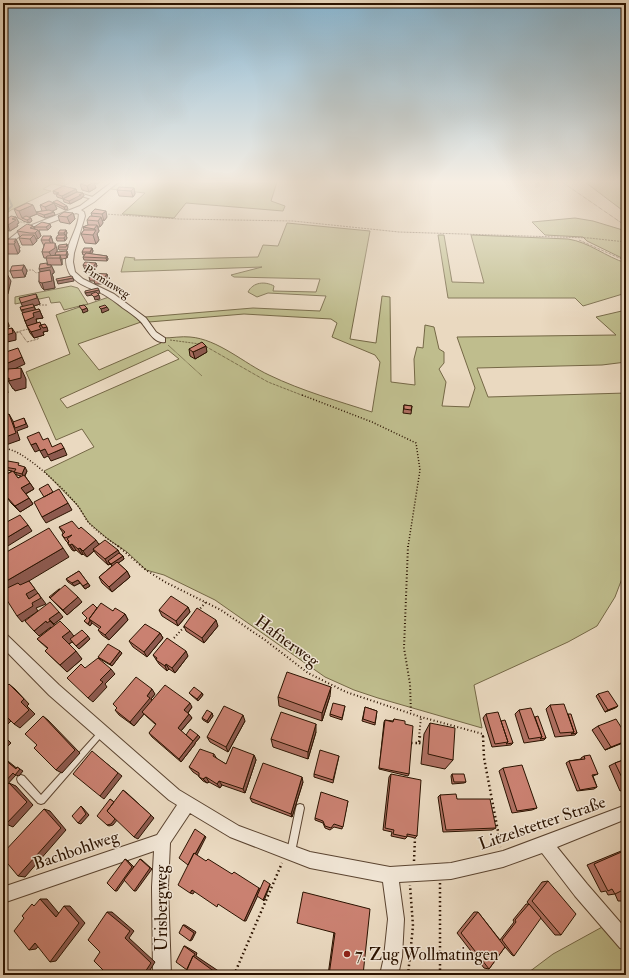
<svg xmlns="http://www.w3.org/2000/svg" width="629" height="978" viewBox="0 0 629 978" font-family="'IM FELL Double Pica',serif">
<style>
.green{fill:#bfbd8d;stroke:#756846;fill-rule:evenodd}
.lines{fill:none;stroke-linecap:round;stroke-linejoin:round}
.stream{stroke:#6c776b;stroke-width:2}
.service-casing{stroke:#5b4430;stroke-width:2}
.minor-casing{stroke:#5b4430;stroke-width:2}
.path-far3{stroke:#2b1300;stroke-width:1;stroke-dasharray:0.5 1;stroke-linecap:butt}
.path-far2{stroke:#2b1300;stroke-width:1.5;stroke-dasharray:1 2;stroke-linecap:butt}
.path-far1{stroke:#2b1300;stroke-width:2;stroke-dasharray:1 2.5;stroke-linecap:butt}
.path{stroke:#2b1300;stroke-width:2.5;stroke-dasharray:1.5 3;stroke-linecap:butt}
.service{fill:#f1e6d6;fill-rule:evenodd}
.minor{fill:#f1e6d6;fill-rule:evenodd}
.wall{fill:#ae6f61;stroke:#2b1300;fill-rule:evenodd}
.shaded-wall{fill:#8d5a4f;stroke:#2b1300}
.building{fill:#ca8171;stroke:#2b1300}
.poi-dot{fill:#8f2418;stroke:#f1e6d6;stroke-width:1.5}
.labels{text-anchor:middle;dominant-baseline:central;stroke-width:3;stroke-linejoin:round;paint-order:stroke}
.far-street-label{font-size:12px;fill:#2b1300;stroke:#f1e6d6}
.near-street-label{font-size:17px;fill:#2b1300;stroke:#f1e6d6}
.near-poi-label{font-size:17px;fill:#2b1300;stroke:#f1e6d6;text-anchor:start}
</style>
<rect width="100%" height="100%" fill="#ead9c0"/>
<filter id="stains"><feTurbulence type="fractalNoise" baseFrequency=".005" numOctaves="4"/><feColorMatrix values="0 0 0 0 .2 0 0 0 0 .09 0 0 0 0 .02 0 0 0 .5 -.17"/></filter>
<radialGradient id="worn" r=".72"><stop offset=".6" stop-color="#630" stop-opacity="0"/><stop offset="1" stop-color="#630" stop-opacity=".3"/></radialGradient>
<path class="green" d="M 3,182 L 71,182 L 64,186 L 52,184 L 43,189 L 51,191 L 11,210 L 3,216 Z
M 120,182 L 268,183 L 269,182 L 277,182 L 271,201 L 285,206 L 283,211 L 186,203 L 174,218 L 122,214 L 145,193 L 111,189 Z
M 585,182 L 626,182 L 621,184 L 626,187 L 626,213 Z
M 575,218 L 593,221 L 626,231 L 626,260 L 587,241 L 583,237 L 545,235 L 532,222 Z
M 287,223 L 370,231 L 350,339 L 376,343 L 382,296 L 390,297 L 391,382 L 415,385 L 414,359 L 417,347 L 423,348 L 425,325 L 434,327 L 439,349 L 444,352 L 444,363 L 439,369 L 446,382 L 442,406 L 469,407 L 475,388 L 457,337 L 616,335 L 596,317 L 626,310 L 626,362 L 602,365 L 477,368 L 488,397 L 626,393 L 626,568 L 615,597 L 597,626 L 568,642 L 474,685 L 482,728 L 378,698 L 354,690 L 325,677 L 215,600 L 164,575 L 146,570 L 127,552 L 108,539 L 89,523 L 78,506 L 44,471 L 94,447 L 82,429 L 56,440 L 26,372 L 70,354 L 56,315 L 112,296 L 144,321 L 78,344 L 99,370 L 161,343 L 163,338 C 172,338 182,336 190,337 C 218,339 245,364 269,375 C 302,391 338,401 372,412 L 380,362 L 375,355 L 332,337 L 337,323 L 331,319 L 244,314 L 149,322 L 145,317 L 253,308 L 320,311 L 326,296 L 268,293 L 257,297 L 248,292 C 253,282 265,281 274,286 L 273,291 L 316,292 L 320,279 L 234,277 L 231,275 L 262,267 L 121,272 L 125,257 L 135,258 L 134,260 L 258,257 L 263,245 L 278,246 ZM 168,350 L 179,359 L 67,408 L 60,399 Z
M 438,235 L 444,235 L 452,282 L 484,283 L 471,235 L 568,239 C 589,242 606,257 626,263 L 626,293 L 583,306 L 575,298 L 448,298 Z
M 71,286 L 78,288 L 88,304 L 64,310 L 60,302 L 51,303 L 49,297 L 15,304 L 15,297 Z
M 604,926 L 626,946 L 626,975 L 525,975 L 553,954 Z"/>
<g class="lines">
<path class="stream" d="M 3,183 L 5,184 L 5,189 L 12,206 L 3,214"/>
<defs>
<path id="service" d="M 79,193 L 96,198 L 96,199 L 95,200 L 78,195 L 78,193 Z
M 101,730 L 103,731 L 104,733 L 103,735 L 44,803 L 41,804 L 38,803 L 18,782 L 17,779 L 18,776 L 21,775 L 24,776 L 41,795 L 99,731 Z
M 300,804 L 303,805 L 304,808 L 295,852 L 294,855 L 291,856 L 288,855 L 287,852 L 296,808 L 297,805 Z"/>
<path id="minor" d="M 112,182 L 118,182 L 94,202 L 81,210 L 84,212 L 85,216 L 74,253 L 73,262 L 75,272 L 83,279 L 114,294 L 146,318 L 156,332 L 165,338 L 165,342 C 153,344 147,328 140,321 C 135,316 129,312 123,308 C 117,303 110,298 103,294 C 91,288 73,284 68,270 C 60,250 78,233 79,214 L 76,213 L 31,230 L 22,234 L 3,250 L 3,244 L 18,232 L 27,227 L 80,206 Z
M 3,633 L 7,635 L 59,685 L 179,790 L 239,826 L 310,852 L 390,867 L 451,863 L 503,851 L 626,805 L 626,819 L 557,847 L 587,884 L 626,929 L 626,950 L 620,948 L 575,896 L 542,853 L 503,867 L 451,879 L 399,882 L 404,919 L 402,957 L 398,975 L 380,975 L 384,957 L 388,919 L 383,882 L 310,868 L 230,837 L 190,813 L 170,843 L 168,887 L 171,975 L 153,975 L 152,887 L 154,851 L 3,903 L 3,887 L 157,835 L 177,805 L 169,800 L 49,695 L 3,648 Z"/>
</defs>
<use href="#service" class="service-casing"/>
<use href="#minor" class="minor-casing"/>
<path class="path-far3" d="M 562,182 L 626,226
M 105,214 L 179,219 L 293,221 L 399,232 L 589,238 L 626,242
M 3,217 L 10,219
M 17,221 L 25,223
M 579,240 L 626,261
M 26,270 L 33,270 L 36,273 L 40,272
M 3,271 L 11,271
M 39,305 L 48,305
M 13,333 L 28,329
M 13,334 L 20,332 L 27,342 L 38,339 L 39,337
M 170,340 L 200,344
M 168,345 L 202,376
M 205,346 L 268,382 L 304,396"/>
<path class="path-far2" d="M 302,395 L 372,422 L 416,443 L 420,470 L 408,547
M 3,449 C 20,445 67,492 78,506 C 82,511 85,519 90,524 C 99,533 109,540 119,547"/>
<path class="path-far1" d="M 118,546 L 146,570 L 165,582 L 221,610 L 265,640 L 308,673 L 346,692 L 421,717 L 483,734 L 483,737
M 408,546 L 404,648 L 410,684 L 411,713
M 198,611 L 206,602
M 174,638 L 185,626
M 419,737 L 421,717"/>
<path class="path" d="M 483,736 L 484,758 L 501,847
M 411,743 L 419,743 L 420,736
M 419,743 L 423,744
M 414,861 L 415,838
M 440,883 L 440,975
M 234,975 L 282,863
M 408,975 L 413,926 L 410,885"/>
<use href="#service" class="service"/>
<use href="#minor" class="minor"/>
</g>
<path class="wall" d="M 86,182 L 100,182 L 97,184 L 94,183 L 96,188 L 89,192 L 82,190 L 80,184 Z
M 134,188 L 135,194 L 133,197 L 119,196 L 117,190 Z
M 76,189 L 77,192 L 63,199 L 57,197 L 56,194 L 54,194 L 53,191 Z
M 83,193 L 84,196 L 82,197 L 82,198 L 70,204 L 64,202 L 63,199 Z
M 53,202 L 68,209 L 65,210 L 55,205 L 57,209 L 52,211 L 54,212 L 55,215 L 45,218 L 38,215 L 36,212 L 42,211 L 40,205 L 54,203 Z
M 14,209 L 37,214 L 29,217 L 32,221 L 29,223 L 23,221 L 22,220 L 18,218 Z
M 95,209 L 107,217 L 104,221 L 102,220 L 103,223 L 100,227 L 98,227 L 99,231 L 97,234 L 99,240 L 96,244 L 85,243 L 81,234 L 84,230 L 83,227 L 88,225 L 87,220 L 92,216 L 91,213 Z
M 73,213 L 75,219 L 70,224 L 60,222 L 58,216 Z
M 16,217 L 19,223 L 17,224 L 18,226 L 10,231 L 4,230 L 3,228 L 3,222 Z
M 50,224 L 51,227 L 48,230 L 39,230 L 41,236 L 38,239 L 36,239 L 37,241 L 33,245 L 22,245 L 19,238 L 20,237 L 17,231 L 33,226 L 35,229 L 34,227 Z
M 66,230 L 67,233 L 66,235 L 67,238 L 65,241 L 57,241 L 56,238 L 59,235 L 58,233 Z
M 51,236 L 53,243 L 57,249 L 57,252 L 68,254 L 67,258 L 62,259 L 62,265 L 48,265 L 46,258 L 44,258 L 42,252 L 44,246 L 41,240 Z
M 16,239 L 20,248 L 19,249 L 20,251 L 18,254 L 7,254 L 3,245 Z
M 67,244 L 68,247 L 67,250 L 59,250 L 58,247 Z
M 92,248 L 93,251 L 91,254 L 107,256 L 108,259 L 107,261 L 84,260 L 83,257 L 85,255 L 83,255 L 82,252 Z
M 96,263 L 97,266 L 92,272 L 86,272 L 83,265 Z
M 24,265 L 27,271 L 25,277 L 13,278 L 10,271 Z
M 48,265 L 51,265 L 54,271 L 54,273 L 52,274 L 53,277 L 55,288 L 44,290 L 42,288 L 39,282 L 41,272 Z
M 107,274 L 108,277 L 103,284 L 95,284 L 94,281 L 90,281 L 89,277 Z
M 36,294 L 40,304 L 34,306 L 36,310 L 39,309 L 43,318 L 36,319 L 37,323 L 48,331 L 43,332 L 44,335 L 34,338 L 30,333 L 25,321 L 23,313 L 22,306 Z
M 189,349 L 207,352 L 195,359 L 190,356 Z
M 404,405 L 412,406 L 411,414 L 403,413 Z
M 21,466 L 27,471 L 25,476 L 34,489 L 26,494 L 33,504 L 20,512 L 11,503 L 6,496 L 7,496 L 3,490 L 3,476 L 12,471 L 7,470 L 4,467 ZM 13,472 L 15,472 L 17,475 L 21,476 L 18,478 Z
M 59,527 L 79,529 L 99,544 L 118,550 L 119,553 L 123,556 L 124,559 L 118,563 L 127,571 L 130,577 L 112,592 L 102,583 L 99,577 L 112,566 L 110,564 L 108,565 L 97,555 L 94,551 L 87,557 L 83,554 L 82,555 L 76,550 L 74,551 L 72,550 L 68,544 L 68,543 L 66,541 L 62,535 L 63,533 Z
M 79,571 L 90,586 L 85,589 L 80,583 L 74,586 L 68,582 L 66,579 Z
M 49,597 L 82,602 L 67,615 Z
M 188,607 L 190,612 L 178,626 L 162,616 L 159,610 Z
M 97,608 L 113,611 L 125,614 L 128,620 L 109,640 L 102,635 L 98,630 L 100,629 L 92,623 L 90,626 L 84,621 L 87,618 L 82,613 Z
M 63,617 L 54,624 L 54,625 L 74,636 L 90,639 L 79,649 L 72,642 L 69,644 L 82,659 L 67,672 L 45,651 L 48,649 L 37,639 L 52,628 L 51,627 L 39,636 L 25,621 Z
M 184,626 L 218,626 L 204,643 L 186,631 Z
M 160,633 L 163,638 L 147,657 L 133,647 L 129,641 Z
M 120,651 L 122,653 L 112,666 L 100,659 L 98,657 Z
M 153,655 L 188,656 L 175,673 L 169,669 L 167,671 L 159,664 Z
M 189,693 L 202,693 L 203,695 L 198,701 L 191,695 Z
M 155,694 L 151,699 L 152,701 L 192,707 L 188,713 L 192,718 L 181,731 L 186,735 L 200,737 L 195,743 L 195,744 L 181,762 L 152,737 L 149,733 L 156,725 L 144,714 L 134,726 L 119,715 L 115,710 L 117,708 L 113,704 Z
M 598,694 L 618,706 L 615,708 L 605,712 L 596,696 Z
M 330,696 L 322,721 L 279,706 L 278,697 Z
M 550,705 L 568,714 L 577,733 L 575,735 L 555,737 L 546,709 Z
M 345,706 L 342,720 L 330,716 L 330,714 Z
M 365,707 L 377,711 L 375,725 L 362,721 Z
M 519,710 L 535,717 L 546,738 L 544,740 L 524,743 L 515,714 Z
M 212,713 L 213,716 L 208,723 L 203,720 L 202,718 Z
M 486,714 L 501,721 L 513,743 L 511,745 L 492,747 L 483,718 Z
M 394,719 L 405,724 L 409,774 L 408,776 L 379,769 L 384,722 L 385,720 L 393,721 Z
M 245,721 L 228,752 L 210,742 L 207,737 Z
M 430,723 L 453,760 L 445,769 L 421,764 L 424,734 Z
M 598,726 L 626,735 L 626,741 L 605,750 L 592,730 Z
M 316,732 L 308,759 L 273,747 L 271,739 Z
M 214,754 L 217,759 L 226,764 L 254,755 L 256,760 L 245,793 L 222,785 L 220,788 L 209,782 L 207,783 L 203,781 L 199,777 L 199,776 L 193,772 L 189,767 Z
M 339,756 L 333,783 L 314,777 L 314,774 Z
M 584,756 L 598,774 L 593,776 L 597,787 L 594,789 L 577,791 L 566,763 L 569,761 L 581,759 L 581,758 Z
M 626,759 L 626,789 L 620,791 L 609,766 L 615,763 Z
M 503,768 L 537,808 L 532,810 L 512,813 L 499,771 Z
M 391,774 L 417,836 L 415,838 L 407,836 L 407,837 L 405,839 L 391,836 L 392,832 L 383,830 L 389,777 Z
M 452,774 L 466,782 L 464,783 L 452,784 L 451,776 Z
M 303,782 L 292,817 L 252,802 L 250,798 Z
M 440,795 L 457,799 L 496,828 L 492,830 L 443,832 L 438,797 Z
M 348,801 L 342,829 L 334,827 L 330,830 L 325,828 L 323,823 L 315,820 L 315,818 Z
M 626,849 L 626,901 L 618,901 L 615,894 L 608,895 L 606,891 L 601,892 L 587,865 Z
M 548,881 L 561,935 L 555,935 L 527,902 L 542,882 Z
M 526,904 L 529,904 L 514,956 L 512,955 L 505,947 L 489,969 L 484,968 L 457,933 L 474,912 L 478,912 L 500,940 L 514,922 L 513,920 Z
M 334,932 L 363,975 L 328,975 Z"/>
<path class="shaded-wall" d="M 94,182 L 96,188 L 89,192 L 87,186 Z
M 134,188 L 135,194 L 133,197 L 131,191 Z
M 76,189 L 77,192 L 63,199 L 62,196 Z
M 83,193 L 84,196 L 82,197 L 82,198 L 70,204 L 69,201 Z
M 54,203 L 57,209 L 48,213 L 45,207 Z
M 33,205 L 37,214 L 25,219 L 22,218 L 19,211 Z
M 67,206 L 68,209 L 65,210 L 64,207 Z
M 106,211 L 107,217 L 104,221 L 102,214 Z
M 54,212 L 55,215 L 45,218 L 44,215 Z
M 73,213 L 75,219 L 70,224 L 67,217 Z
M 16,217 L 19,223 L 17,224 L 18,226 L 10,231 L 8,225 L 12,219 Z
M 101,217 L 103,223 L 100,227 L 98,221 Z
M 31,218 L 32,221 L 29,223 L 27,220 Z
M 50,224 L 51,227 L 48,230 L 46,227 Z
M 97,225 L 99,231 L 97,234 L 99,240 L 96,244 L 93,235 L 95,231 L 94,229 Z
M 33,226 L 36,232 L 30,228 Z
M 38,230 L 41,236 L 38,239 L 35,233 Z
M 66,230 L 67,233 L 66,235 L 67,238 L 65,241 L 64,238 L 65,236 L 64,233 Z
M 34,235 L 37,241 L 33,245 L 30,239 Z
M 51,236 L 53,242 L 52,246 L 49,240 Z
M 16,239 L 20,248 L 19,249 L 20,251 L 18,254 L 14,244 L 14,242 Z
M 55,243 L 57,249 L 57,254 L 52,258 L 49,252 Z
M 92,248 L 93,251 L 91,255 L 90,252 Z
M 67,251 L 68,254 L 67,258 L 66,255 Z
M 60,255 L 62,261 L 62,265 L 60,258 Z
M 107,256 L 108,259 L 107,261 L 106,258 Z
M 47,263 L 49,267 L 51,265 L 54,271 L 54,273 L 52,274 L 53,277 L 55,288 L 44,290 L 42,283 L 42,275 L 39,269 L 47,265 Z
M 96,263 L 97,266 L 92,272 L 91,269 Z
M 24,265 L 27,271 L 25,277 L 22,270 Z
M 6,272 L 11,281 L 8,294 L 3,295 L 3,285 Z
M 107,274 L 108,277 L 103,284 L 102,281 Z
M 73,278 L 74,281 L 58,284 L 57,281 Z
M 99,290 L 100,293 L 92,295 L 91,294 L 92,295 L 87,296 L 85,293 Z
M 36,294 L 40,304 L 34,306 L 36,312 L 39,309 L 43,318 L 36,319 L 37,323 L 28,328 L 25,321 L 25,317 L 21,310 L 24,310 L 21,303 Z
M 99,295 L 100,299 L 95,300 L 94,297 Z
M 3,301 L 5,306 L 7,316 L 3,317 Z
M 107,307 L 109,310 L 102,313 L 101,309 Z
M 87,308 L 88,311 L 83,313 L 82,310 Z
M 6,318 L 9,325 L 9,327 L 4,328 L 5,332 L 3,333 L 3,321 Z
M 41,325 L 47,327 L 48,331 L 43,332 L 44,335 L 34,338 L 31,332 L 39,326 Z
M 12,328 L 16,334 L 16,340 L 3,343 L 3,336 Z
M 206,346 L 207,352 L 195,359 L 193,352 Z
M 22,357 L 25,364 L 8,372 L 3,372 L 3,365 Z
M 21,368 L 26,379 L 26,388 L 15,391 L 14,389 L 13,389 L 7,379 Z
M 3,380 L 7,386 L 8,393 L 3,394 Z
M 5,397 L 6,400 L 7,405 L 3,406 L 3,402 Z
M 9,414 L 13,421 L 15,427 L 24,418 L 28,427 L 17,431 L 20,440 L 3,446 L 3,438 Z
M 36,443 L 40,450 L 35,452 L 31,445 Z
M 64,448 L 67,455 L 51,461 L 48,456 L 44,458 L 40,451 L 45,449 L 55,452 Z
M 25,467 L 27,471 L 24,477 L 22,474 Z
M 30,483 L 34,489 L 25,494 L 21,488 Z
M 29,498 L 33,504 L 20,512 L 15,506 Z
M 68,503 L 72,510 L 46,523 L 42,517 Z
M 28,525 L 32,531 L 3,549 L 3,540 Z
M 96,540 L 100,546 L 93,549 L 94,551 L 87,557 L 83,551 Z
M 72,544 L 76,550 L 74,551 L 70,545 Z
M 63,548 L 69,557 L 9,593 L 3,586 L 3,583 Z
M 80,548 L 83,554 L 82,555 L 78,549 Z
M 118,550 L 121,556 L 108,561 L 110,564 L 108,565 L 105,559 Z
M 123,556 L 124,559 L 113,567 L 111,564 Z
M 127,571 L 130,577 L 112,592 L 109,587 Z
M 78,580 L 80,583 L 74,586 L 72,583 Z
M 29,581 L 46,604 L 36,608 L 38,611 L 22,622 L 17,616 L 29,599 L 26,594 Z
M 88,583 L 90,586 L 85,589 L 83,586 Z
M 78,597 L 82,602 L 67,615 L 63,610 Z
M 188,607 L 190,612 L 178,626 L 176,621 Z
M 59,612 L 63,617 L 54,624 L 49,619 Z
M 125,614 L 128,620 L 109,640 L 105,635 Z
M 90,620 L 92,623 L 90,626 L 88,624 Z
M 216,620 L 218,626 L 204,643 L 202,638 Z
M 46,621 L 50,621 L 55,626 L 52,628 L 51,627 L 39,636 L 34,631 Z
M 70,631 L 76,639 L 69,644 L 62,637 Z
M 160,633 L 163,638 L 147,657 L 144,652 Z
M 88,636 L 90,639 L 79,649 L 76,646 Z
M 76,651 L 82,659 L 67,672 L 60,665 Z
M 120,651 L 122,653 L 112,666 L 110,664 Z
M 186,651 L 188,656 L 175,673 L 172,668 Z
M 166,664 L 169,669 L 167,671 L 165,666 Z
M 111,669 L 115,674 L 105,684 L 107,687 L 93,702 L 88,698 L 100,680 Z
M 9,684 L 15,689 L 29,704 L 27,706 L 35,714 L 20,728 L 14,724 L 21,702 Z
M 331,687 L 330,696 L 322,721 L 322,713 Z
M 152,689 L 155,694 L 151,699 L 153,703 L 142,712 L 144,714 L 134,726 L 130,722 L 147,696 Z
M 202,693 L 203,695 L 198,701 L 197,699 Z
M 190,703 L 192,707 L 187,714 L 184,710 Z
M 618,706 L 615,708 L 605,712 L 608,710 Z
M 212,713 L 213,716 L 208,723 L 207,721 Z
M 189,714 L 192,718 L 180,732 L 178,728 Z
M 243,715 L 245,721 L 228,752 L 226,747 Z
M 6,716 L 12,720 L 6,726 L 3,724 L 3,718 Z
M 43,716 L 48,720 L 80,753 L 62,773 L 56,770 Z
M 316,724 L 316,732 L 308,759 L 308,752 Z
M 198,735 L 200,737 L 195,743 L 195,744 L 181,762 L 179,759 L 193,741 Z
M 4,737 L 7,739 L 11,743 L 3,751 Z
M 626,741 L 623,743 L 605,750 L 611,747 Z
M 96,755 L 122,776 L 104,799 L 100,796 Z
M 254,755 L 256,760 L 245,793 L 243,789 Z
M 3,757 L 19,770 L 16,769 L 3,758 Z
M 17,767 L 23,771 L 19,776 L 16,775 L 4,788 L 3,788 L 3,784 Z
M 206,777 L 209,782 L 207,783 L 203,779 Z
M 302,777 L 303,782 L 292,817 L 291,814 Z
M 219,781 L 222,785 L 220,788 L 217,784 Z
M 9,783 L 16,786 L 33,805 L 13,827 L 6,824 Z
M 123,790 L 127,793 L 154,818 L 138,839 L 134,837 Z
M 110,799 L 118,805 L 118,819 L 113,825 L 109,826 L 107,825 Z
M 81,806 L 83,808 L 89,815 L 81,824 L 78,823 Z
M 44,809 L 50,811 L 66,830 L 25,877 L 18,876 Z
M 205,836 L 206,837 L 197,855 L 189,866 Z
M 125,859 L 127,860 L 134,867 L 117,891 L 115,891 Z
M 140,859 L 142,860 L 152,869 L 136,891 L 134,891 Z
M 270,884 L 270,885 L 264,901 L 263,900 Z
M 259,888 L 261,889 L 246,921 L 244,921 Z
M 192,890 L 195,891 L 193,894 L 190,893 Z
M 40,899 L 47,899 L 62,917 L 56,917 Z
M 64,906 L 70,906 L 85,923 L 56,961 L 50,962 Z
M 107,912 L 112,912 L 134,931 L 129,938 L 155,962 L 147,975 L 143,975 L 125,938 Z
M 183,925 L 185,925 L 196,932 L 192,940 L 190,941 Z
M 35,943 L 41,943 L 36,949 L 29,950 Z
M 184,946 L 185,946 L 197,953 L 196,956 L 223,974 L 222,975 L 188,970 Z"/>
<path class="building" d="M 86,182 L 94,182 L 87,186 L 80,184 Z
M 63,186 L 76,189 L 62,196 L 56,194 L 59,193 L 53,191 Z
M 119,187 L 134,188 L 131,191 L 117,190 Z
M 77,192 L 83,193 L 79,195 L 81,195 L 69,201 L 63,199 Z
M 57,200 L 67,206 L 64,207 L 53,202 Z
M 49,201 L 54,203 L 45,207 L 40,205 Z
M 27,203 L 33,205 L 19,211 L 14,209 Z
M 95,209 L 106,211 L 102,214 L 91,213 Z
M 49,210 L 54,212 L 44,215 L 36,212 Z
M 64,212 L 73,213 L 67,217 L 58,216 Z
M 11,216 L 16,217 L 12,219 L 16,220 L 8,225 L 3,224 L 3,222 Z
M 26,216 L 31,218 L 27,220 L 22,218 Z
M 90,216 L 101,217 L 98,221 L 87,220 Z
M 42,222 L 50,224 L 46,227 L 34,227 Z
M 27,224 L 33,226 L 30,228 L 38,230 L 35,233 L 30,233 L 17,231 Z
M 88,225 L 97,225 L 94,229 L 83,227 Z
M 60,230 L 66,230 L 64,233 L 58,233 Z
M 84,230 L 96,230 L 93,235 L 81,234 Z
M 22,235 L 34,235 L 30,239 L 19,238 Z
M 58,235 L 66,235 L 64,238 L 56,238 Z
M 43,236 L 51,236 L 49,240 L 41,240 Z
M 7,239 L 16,239 L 14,242 L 16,242 L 14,244 L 3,244 Z
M 45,243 L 55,243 L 55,248 L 49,252 L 42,252 Z
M 67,244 L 66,247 L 58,247 L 59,245 Z
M 84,248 L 92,248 L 90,252 L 82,252 Z
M 67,251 L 66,255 L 55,255 L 56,252 Z
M 86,253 L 107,256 L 106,258 L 83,257 Z
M 60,255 L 60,258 L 46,258 L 47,256 Z
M 85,262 L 96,263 L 91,269 L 85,269 L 87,266 L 83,265 Z
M 47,263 L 47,265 L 51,265 L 51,267 L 39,269 L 40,264 Z
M 24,265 L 22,270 L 10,271 L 12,266 Z
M 50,270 L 52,281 L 42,283 L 39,282 L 39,272 Z
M 3,272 L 6,272 L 3,285 Z
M 92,273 L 107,274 L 102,281 L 94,280 L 96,278 L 89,277 Z
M 72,276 L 73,278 L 57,281 L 56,279 Z
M 98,288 L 99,290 L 85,293 L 85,291 Z
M 96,292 L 99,295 L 94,297 L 91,294 Z
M 36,294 L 37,298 L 21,303 L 19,298 Z
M 33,304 L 34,307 L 21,310 L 20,307 Z
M 84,305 L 87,308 L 82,310 L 79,306 Z
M 105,305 L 107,307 L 101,309 L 99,307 Z
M 39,309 L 40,311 L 33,313 L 34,317 L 25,321 L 22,313 Z
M 6,318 L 6,320 L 3,321 L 3,319 Z
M 40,322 L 41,325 L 39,326 L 41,329 L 31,332 L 27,326 Z
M 45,324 L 47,327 L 43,328 L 41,325 Z
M 12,328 L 13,333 L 3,336 L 3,330 Z
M 202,342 L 206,346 L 193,352 L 189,349 Z
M 18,348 L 22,357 L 3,365 L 3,353 Z
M 21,368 L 21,378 L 9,381 L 9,378 L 7,379 L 8,369 Z
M 5,386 L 6,389 L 3,390 L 3,387 Z
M 3,397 L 5,397 L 5,401 L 3,402 Z
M 404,405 L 412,406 L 411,410 L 404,409 Z
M 9,414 L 16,433 L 3,438 L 3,416 Z
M 24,418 L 26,424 L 15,428 L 13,422 Z
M 39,432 L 43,440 L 48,438 L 52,447 L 61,443 L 64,448 L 48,455 L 45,449 L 40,451 L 36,443 L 31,445 L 27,437 Z
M 8,461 L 19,463 L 18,465 L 25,467 L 22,474 L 14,472 L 16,469 L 4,467 Z
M 13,471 L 18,478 L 24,475 L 30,483 L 21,488 L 29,498 L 15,506 L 6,496 L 8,495 L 3,489 L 3,476 Z
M 48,484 L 53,492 L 44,497 L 39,489 Z
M 59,489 L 68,503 L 42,517 L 34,502 Z
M 20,515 L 28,525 L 3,540 L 3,524 Z
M 72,521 L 79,529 L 81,527 L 96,540 L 83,551 L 80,548 L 78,549 L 72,544 L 70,545 L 68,544 L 69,541 L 67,539 L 72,535 L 65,538 L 62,535 L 65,532 L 59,527 Z
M 49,528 L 63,548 L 3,583 L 3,554 Z
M 105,540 L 118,550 L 105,559 L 93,549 Z
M 119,553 L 123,556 L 111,564 L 108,561 Z
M 117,562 L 127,571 L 109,587 L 99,577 Z
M 79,571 L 88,583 L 83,586 L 78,580 L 72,583 L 66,579 Z
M 29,581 L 35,589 L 26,594 L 29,599 L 38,593 L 41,598 L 32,603 L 33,606 L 17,616 L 3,594 L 3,590 L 18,583 L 20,585 Z
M 65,585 L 78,597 L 63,610 L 50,598 Z
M 59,589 L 60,589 L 50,598 L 52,600 L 49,597 Z
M 171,596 L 188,607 L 176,621 L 159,610 Z
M 50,602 L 59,612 L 49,619 L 50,621 L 47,623 L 46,621 L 34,631 L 25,621 Z
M 101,603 L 113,611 L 115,608 L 125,614 L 105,635 L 98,630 L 101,627 L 89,619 Z
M 93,604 L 97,608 L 89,619 L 90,620 L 88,624 L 84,621 L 87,618 L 82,613 Z
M 197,608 L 216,620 L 202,638 L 184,626 Z
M 60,621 L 70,631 L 62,637 L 76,651 L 60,665 L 45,651 L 48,648 L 37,639 Z
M 145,624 L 160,633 L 144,652 L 129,641 Z
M 82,630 L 88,636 L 76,646 L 70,639 Z
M 167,638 L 186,651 L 172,668 L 166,664 L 165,666 L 156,660 L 157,658 L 153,655 Z
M 108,644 L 120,651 L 110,664 L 98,657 Z
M 98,658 L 111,669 L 100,680 L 103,682 L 88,698 L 67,678 L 81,664 L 85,668 Z
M 287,672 L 331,687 L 322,713 L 278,697 Z
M 136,677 L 152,689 L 147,696 L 150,698 L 130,722 L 115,710 L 117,708 L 113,704 Z
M 9,684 L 24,699 L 21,702 L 29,710 L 14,724 L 6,716 L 3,718 L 3,690 Z
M 165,685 L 190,703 L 184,710 L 189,714 L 178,728 L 193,741 L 179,759 L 149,733 L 156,724 L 142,712 Z
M 194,687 L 202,693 L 197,699 L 189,693 Z
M 608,691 L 618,706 L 608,710 L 598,694 Z
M 333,703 L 345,706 L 342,718 L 330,714 Z
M 564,704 L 574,732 L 560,733 L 550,705 Z
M 224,706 L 243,715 L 226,747 L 207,737 Z
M 365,707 L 377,711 L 375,723 L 363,719 Z
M 531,708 L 542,737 L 529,739 L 519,710 Z
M 207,710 L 212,713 L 207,721 L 202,718 Z
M 281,712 L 316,724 L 308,752 L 271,739 Z
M 498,712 L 508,742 L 495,744 L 486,714 Z
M 568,714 L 571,714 L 577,733 L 571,734 L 574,732 Z
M 43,716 L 75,750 L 56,770 L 34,748 L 37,745 L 25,734 Z
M 538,716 L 546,738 L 540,739 L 542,737 L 535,717 Z
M 394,719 L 405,721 L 405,724 L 413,726 L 409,774 L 379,768 L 385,720 L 393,722 Z
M 616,719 L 626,735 L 626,741 L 611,747 L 598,726 Z
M 505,720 L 513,743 L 506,744 L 508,742 L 501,721 Z
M 430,723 L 455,728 L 453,760 L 428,754 Z
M 190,729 L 198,735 L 193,741 L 186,735 Z
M 4,737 L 8,741 L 3,746 L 3,738 Z
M 233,747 L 254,755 L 243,789 L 219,781 L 217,784 L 206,777 L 203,779 L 199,777 L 199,773 L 189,767 L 200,749 L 214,754 L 213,756 L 226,764 Z
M 320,750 L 339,756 L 333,780 L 314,774 Z
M 92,751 L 118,773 L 100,796 L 73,774 Z
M 590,755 L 598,774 L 592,775 L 597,787 L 580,790 L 569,761 L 585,759 L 584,756 Z
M 3,758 L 16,769 L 17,767 L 20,769 L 15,775 L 13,773 L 3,784 Z
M 626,759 L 626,786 L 615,763 Z
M 263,763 L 302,777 L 291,814 L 250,798 Z
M 522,765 L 537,808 L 517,811 L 503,768 Z
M 391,774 L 421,780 L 417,836 L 407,834 L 407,837 L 393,834 L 394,830 L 385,828 Z
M 452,774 L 464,774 L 466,782 L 454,782 Z
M 9,783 L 27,802 L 6,824 L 3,821 L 3,789 Z
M 123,790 L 151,815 L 134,837 L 107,811 Z
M 321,792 L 348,801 L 343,827 L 334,824 L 331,828 L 325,826 L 323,821 L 315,818 Z
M 456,794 L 457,799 L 490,799 L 496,828 L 446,830 L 440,795 Z
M 110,799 L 114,802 L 107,811 L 115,819 L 111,824 L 107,825 L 97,816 Z
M 81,806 L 86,814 L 78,823 L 72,816 Z
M 44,809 L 61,828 L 18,876 L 3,858 L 3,853 Z
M 195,829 L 205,836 L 195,854 L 194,853 L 188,865 L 179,858 Z
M 626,850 L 626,901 L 621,891 L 615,894 L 612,889 L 608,891 L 594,864 Z
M 194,853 L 206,861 L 208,859 L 232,874 L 234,872 L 259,888 L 244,921 L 218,904 L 217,907 L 192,890 L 190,893 L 178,885 Z
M 125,859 L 132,867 L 115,891 L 107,883 Z
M 140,859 L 150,868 L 134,891 L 124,880 Z
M 264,880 L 270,884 L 263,900 L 257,896 Z
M 548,881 L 576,914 L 561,935 L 532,901 Z
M 303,892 L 370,909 L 363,975 L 329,975 L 335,933 L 297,923 Z
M 40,899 L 56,917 L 64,906 L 79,923 L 50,962 L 35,943 L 29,950 L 14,931 L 24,918 L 22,916 L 32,904 L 34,906 Z
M 529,904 L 541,918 L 514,956 L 502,940 L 516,922 L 515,920 Z
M 107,912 L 130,931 L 125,938 L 151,963 L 143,975 L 108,975 L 94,961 L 100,952 L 88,940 Z
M 478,912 L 505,947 L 489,969 L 461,933 Z
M 183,925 L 194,933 L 190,941 L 179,933 Z
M 184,946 L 195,954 L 194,956 L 193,956 L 187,970 L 176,962 Z
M 193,956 L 219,975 L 184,975 Z"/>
<linearGradient id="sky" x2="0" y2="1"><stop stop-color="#88b6d2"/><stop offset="0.57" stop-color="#f6eee3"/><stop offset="1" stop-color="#f6eee3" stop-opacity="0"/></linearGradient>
<rect width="629" height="319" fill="url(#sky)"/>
<circle class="poi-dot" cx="347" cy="954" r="4"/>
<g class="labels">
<g class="far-street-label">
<text transform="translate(107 282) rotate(32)">Pirminweg</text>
</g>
<g class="near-street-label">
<text transform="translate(287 641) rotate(36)">Hafnerweg</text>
<text transform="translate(542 823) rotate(-19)">Litzelstetter Straße</text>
<text transform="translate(76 850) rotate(-19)">Bachbohlweg</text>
<text transform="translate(161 908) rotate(-90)">Urisbergweg</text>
</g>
<g class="near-poi-label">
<text x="355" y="954">7. Zug Wollmatingen</text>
</g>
</g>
<rect width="629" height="978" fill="none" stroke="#ead9c0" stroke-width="16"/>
<rect x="4" y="4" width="621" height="970" fill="none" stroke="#2b1300" stroke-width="2"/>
<rect x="8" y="8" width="613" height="962" fill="none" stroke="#2b1300"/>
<rect width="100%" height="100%" filter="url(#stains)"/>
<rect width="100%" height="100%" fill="url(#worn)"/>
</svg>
